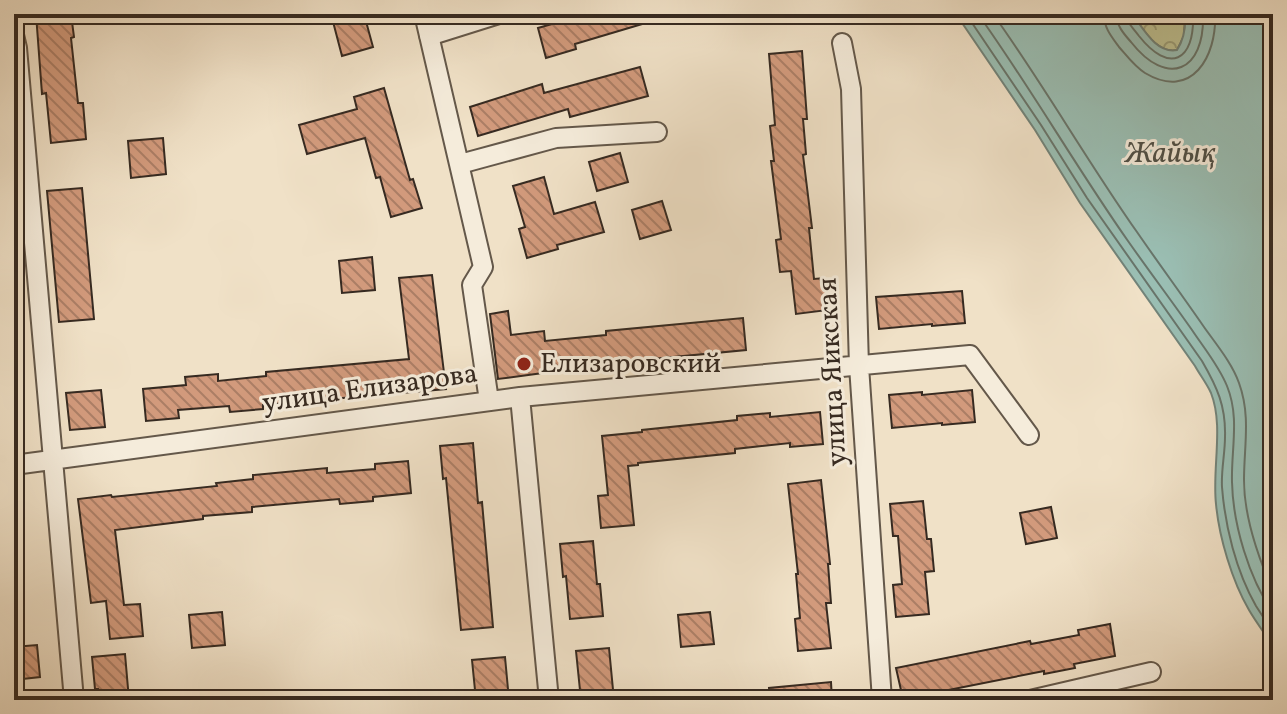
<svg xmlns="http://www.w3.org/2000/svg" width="1287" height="714" viewBox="0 0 1287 714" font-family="Vollkorn,serif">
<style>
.forest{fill:url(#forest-crowns);stroke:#7a765a;stroke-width:2}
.water{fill:#9abeb3;stroke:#728379;stroke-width:2}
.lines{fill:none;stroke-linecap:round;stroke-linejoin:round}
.shore{stroke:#68746a;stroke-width:2}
.building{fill:url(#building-back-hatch);stroke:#362a21;stroke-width:2}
.minor-casing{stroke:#64584a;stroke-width:22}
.minor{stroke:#f5ecdb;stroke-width:18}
.poi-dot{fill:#8f2418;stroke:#f5ecdb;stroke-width:3}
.labels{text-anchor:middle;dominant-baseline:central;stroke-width:6;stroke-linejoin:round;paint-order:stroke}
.poi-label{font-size:28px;fill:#362a21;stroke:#f5ecdb;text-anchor:start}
.street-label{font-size:28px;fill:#362a21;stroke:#f5ecdb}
.water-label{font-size:30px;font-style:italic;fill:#4f4f46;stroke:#f5ecdb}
</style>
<defs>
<pattern id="forest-crowns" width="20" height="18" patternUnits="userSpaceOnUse" patternTransform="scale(2)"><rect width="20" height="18" fill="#bec192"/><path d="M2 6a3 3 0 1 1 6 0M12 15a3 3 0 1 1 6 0" fill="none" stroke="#9b9d77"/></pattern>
<pattern id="building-back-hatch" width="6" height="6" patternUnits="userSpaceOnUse" patternTransform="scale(2)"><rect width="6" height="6" fill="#d29a7c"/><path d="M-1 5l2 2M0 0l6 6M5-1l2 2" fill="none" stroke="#ab7e65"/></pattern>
</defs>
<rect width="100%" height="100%" fill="#f0e1c7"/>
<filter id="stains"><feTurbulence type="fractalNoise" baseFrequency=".0025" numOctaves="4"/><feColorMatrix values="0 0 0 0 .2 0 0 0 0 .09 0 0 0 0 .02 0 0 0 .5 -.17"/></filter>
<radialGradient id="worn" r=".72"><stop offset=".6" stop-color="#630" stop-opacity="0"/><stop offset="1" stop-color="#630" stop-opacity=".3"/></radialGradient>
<path class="forest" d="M 1132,14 L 1185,14 L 1184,36 L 1177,50 C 1156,54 1143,28 1132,14 Z"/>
<path class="water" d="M 956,14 L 1132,14 C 1143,28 1156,54 1177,50 C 1184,39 1186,27 1185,14 L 1273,14 L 1273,646 C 1265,634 1256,622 1249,610 C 1232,581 1219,537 1216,504 C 1212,468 1224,426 1211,393 C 1207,384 1200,375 1195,366 L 1080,203 L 1035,130 Z"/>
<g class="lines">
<path class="shore" d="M 966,14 L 1041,125 L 1087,198 L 1202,361 C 1217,387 1226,406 1225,437 C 1225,454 1221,470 1222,487 C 1225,526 1236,571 1256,606 C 1261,614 1267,623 1273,631
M 978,14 C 1031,88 1076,167 1128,241 C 1149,271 1171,300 1192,330 C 1204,348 1219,366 1227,386 C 1240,418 1231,449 1232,482 C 1233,525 1249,578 1273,613
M 993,14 C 1044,85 1087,161 1137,232 C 1159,264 1182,295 1204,327 C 1216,344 1232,363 1239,383 C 1251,416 1244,446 1244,480 C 1244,517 1258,557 1273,591
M 1104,14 C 1104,28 1111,36 1119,47 C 1127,56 1135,67 1145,73 C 1192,101 1217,56 1215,14
M 1116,14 C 1117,26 1123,33 1131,42 C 1167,88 1205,72 1203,14
M 1126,14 C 1127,23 1133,28 1139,36 C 1169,74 1195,62 1193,14"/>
</g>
<path class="building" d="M 36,14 L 71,14 L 74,37 L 71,38 L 78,103 L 83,103 L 86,139 L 51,143 L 46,93 L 42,94 Z
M 331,14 L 364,14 L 373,47 L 342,56 Z
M 587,14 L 658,14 L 659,19 L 575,44 L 576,49 L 546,58 L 538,28 Z
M 802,51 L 807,119 L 803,119 L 806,154 L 803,155 L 812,228 L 809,228 L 814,279 L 825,278 L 828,310 L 796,314 L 791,271 L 780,272 L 776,240 L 781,239 L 771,161 L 774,161 L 770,126 L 775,125 L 769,54 Z
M 640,67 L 648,96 L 570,117 L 568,109 L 478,136 L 470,107 L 542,84 L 544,93 Z
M 384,88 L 410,180 L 413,179 L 422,208 L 391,217 L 380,177 L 376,178 L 365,138 L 307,154 L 299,125 L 357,109 L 354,97 Z
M 163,138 L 166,174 L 131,178 L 128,141 Z
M 620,153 L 628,182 L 597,191 L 589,162 Z
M 544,177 L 554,214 L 595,202 L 604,232 L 557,245 L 558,249 L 527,258 L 519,229 L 525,227 L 513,186 Z
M 82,188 L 94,319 L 59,322 L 47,191 Z
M 662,201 L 671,230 L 640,239 L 632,210 Z
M 372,257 L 375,290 L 342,293 L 339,261 Z
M 432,275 L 446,389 L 263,405 L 263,409 L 230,412 L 229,406 L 178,410 L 179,418 L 146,421 L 143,389 L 186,385 L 185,377 L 218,374 L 218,381 L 266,376 L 266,372 L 409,359 L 399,278 Z
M 962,291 L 965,323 L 932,326 L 932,324 L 879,329 L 876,297 Z
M 508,311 L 511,335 L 544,331 L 545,341 L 606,335 L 606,331 L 743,318 L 746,350 L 590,365 L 591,369 L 558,372 L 558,371 L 498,379 L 490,314 Z
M 101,390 L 105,427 L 70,430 L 66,393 Z
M 972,390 L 975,422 L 942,425 L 942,423 L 892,428 L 889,395 L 922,392 L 922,395 Z
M 820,412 L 823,444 L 790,447 L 790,443 L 735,449 L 735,453 L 638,463 L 638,465 L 628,466 L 634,525 L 601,528 L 598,496 L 608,495 L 602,436 L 642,432 L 642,430 L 737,420 L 737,416 L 770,413 L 770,417 Z
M 473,443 L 478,503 L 482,502 L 493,627 L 461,630 L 446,478 L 443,479 L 440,446 Z
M 408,461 L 411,493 L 373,497 L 373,501 L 340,504 L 339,499 L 252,507 L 252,512 L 203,516 L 203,519 L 115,530 L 124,605 L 140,604 L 143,636 L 110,639 L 106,601 L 91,603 L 78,499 L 111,495 L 112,497 L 217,486 L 216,483 L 253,479 L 253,475 L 327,468 L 327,473 L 375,469 L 375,464 Z
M 821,480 L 830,564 L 828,564 L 831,603 L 826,603 L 831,648 L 798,651 L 795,619 L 800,618 L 796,574 L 798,574 L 788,484 Z
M 923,501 L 927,539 L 931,539 L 934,571 L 925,572 L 929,614 L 896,617 L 893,585 L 902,584 L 898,536 L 893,536 L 890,504 Z
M 1051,507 L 1057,538 L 1026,544 L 1020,513 Z
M 593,541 L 597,584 L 600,584 L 603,616 L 570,619 L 566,576 L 563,577 L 560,544 Z
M 222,612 L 225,645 L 192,648 L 189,615 Z
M 710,612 L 714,644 L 681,647 L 678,615 Z
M 1110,624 L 1115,656 L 1074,664 L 1075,668 L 1044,674 L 1044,671 L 903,699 L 896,668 L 1030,641 L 1031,644 L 1079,635 L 1078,630 Z
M 37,645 L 40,677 L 14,680 L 14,647 Z
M 609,648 L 614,700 L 581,700 L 576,651 Z
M 125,654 L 129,700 L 99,700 L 98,689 L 95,689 L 92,657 Z
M 505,657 L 509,700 L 476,700 L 472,660 Z
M 831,682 L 832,700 L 770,700 L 769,688 Z"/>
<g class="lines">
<defs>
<path id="minor" d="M 424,14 L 483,267 L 472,285 L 489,401
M 14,35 L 17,48 L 74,700
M 429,36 L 499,14
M 842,43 L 851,89 L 859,366 L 882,700
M 460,164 L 556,138 L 657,132
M 520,397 L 549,700
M 14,465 L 520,397 L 970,355 L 1029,435
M 1030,700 L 1151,672"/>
</defs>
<use href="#minor" class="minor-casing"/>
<use href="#minor" class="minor"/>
</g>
<circle class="poi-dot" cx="524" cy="364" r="8"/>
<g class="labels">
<g class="poi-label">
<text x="540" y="364">Елизаровский</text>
</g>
<g class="street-label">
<text transform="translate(833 372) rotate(-93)">улица Яикская</text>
<text transform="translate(370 389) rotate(-8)">улица Елизарова</text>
</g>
<g class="water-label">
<text x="1170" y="154">Жайық</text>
</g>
</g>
<rect width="1287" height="714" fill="none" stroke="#f0e1c7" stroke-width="48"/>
<rect x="16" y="16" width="1255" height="682" fill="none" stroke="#362a21" stroke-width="4"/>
<rect x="24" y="24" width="1239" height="666" fill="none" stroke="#362a21" stroke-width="2"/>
<rect width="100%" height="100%" filter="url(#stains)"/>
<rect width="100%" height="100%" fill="url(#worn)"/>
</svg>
